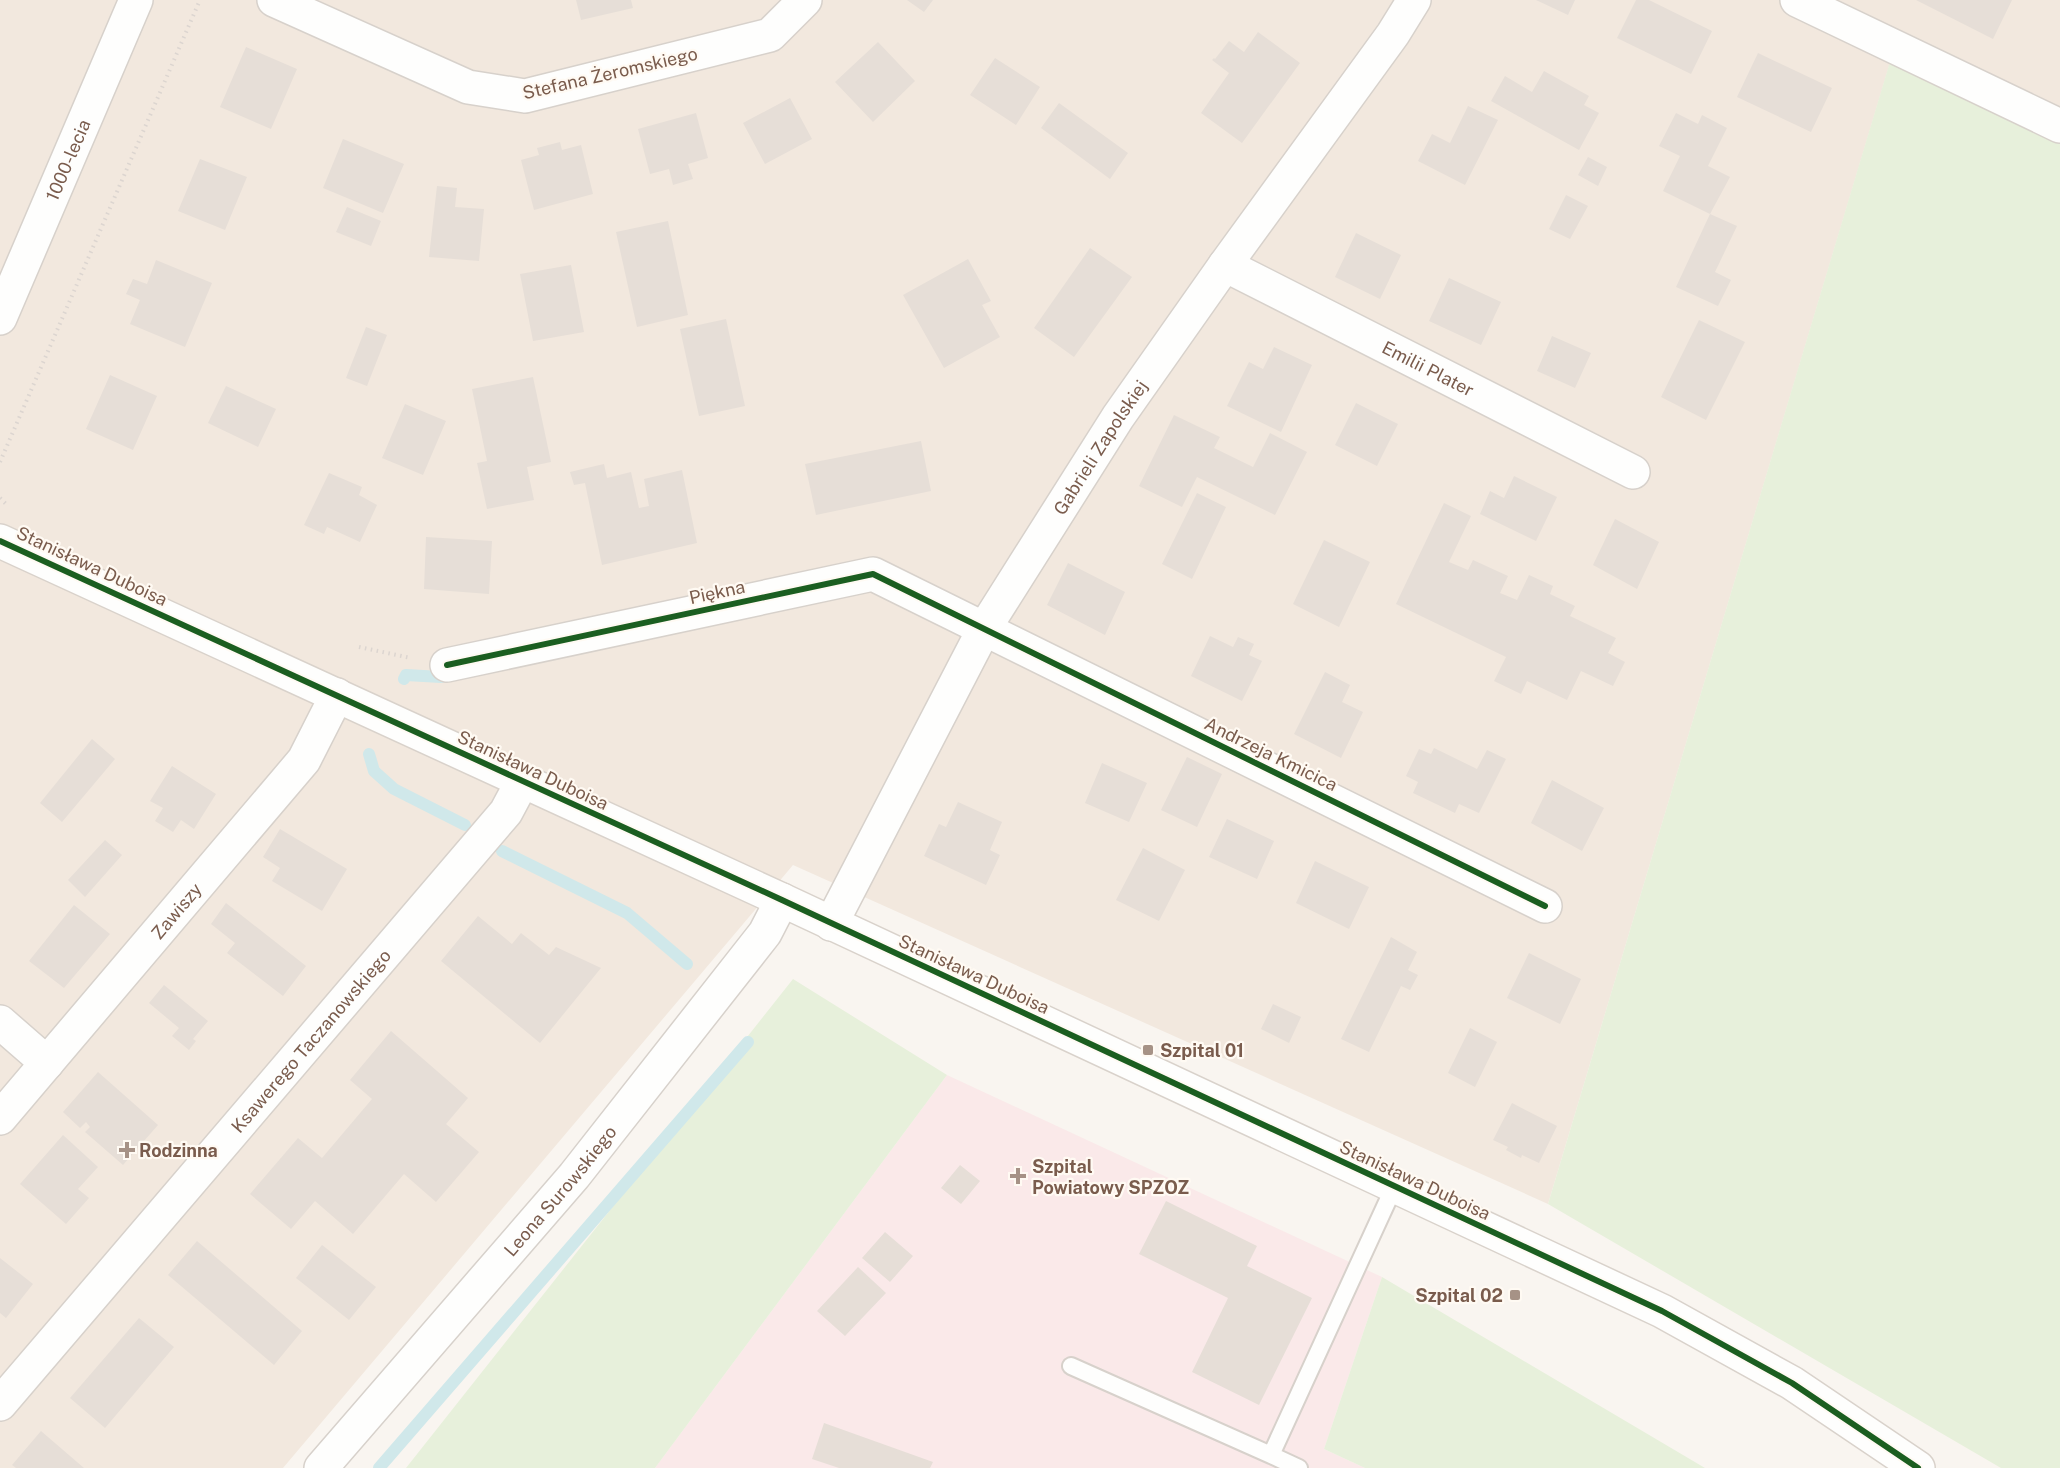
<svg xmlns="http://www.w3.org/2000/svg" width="2060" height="1468" viewBox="0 0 2060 1468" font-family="'Public Sans',sans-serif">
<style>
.residential{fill:#f2e8de}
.medical{fill:#fae9e9}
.green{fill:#e7f0db}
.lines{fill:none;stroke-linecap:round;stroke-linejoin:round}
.stream{stroke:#d0e8ea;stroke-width:12}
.building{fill:#e6ded7}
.lane-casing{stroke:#d7d1cb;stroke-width:20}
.street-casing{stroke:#d7d1cb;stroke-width:36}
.secondary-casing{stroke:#d9d2cb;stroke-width:36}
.path{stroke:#dcd5d0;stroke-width:4;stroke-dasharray:1.5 4.5;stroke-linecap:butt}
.lane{stroke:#fefefd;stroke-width:16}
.street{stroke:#fefefd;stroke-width:33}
.secondary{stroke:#fefefd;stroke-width:33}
.cycleway-casing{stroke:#fffaf3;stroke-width:10}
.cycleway{stroke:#1b5e20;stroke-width:6}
.poi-dot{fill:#a69286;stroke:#fffaf3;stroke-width:2}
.labels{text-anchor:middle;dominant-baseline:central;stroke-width:4.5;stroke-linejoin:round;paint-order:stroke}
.street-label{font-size:18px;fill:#7a5c4d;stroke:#fffaf3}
.poi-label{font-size:18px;font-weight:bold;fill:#7a5c4d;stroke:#fffaf3;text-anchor:start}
</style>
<rect width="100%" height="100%" fill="#f9f5f0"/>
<path class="residential" d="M 0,0 L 2060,0 L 2060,132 L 1895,46 L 1548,1204 L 793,865 L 283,1468 L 0,1468 Z"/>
<path class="medical" d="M 947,1075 L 1382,1277 L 1324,1449 L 1365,1468 L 655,1468 Z"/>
<path class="green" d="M 1895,45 L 2060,132 L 2060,1468 L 2001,1468 L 1548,1204 Z
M 793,979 L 947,1075 L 655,1468 L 406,1468 Z
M 1382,1277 L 1705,1468 L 1365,1468 L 1324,1449 Z"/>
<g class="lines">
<path class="stream" d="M 404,679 L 406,675 L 441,677
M 369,754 L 374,771 L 394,789 L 465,825
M 502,851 L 627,913 L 687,964
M 379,1468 L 748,1042"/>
</g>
<path class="building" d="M 576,0 L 631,0 L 633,8 L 581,20 Z
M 907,0 L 933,0 L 924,12 Z
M 1536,0 L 1575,0 L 1568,15 Z
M 1636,0 L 1649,0 L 1712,31 L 1691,74 L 1617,38 Z
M 1916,0 L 2012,0 L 1993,39 Z
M 1258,32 L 1300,63 L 1242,143 L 1201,113 L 1229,73 L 1212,60 L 1214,58 L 1215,59 L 1229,41 L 1244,52 Z
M 878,42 L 915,81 L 873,122 L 835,82 Z
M 246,47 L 297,69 L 271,129 L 220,107 Z
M 1758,53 L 1832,88 L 1811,132 L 1737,97 Z
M 995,58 L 1040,87 L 1016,125 L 970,95 Z
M 1544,71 L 1589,96 L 1584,105 L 1599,113 L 1579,150 L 1491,101 L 1505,76 L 1532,92 Z
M 790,98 L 812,139 L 765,164 L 743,123 Z
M 1059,103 L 1128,153 L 1110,179 L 1041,128 Z
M 1468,106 L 1498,120 L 1465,185 L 1418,161 L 1432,134 L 1450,143 Z
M 696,113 L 708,158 L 688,164 L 693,179 L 673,185 L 669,169 L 650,174 L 638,129 Z
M 1676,113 L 1698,124 L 1702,115 L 1727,128 L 1708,166 L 1730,177 L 1710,214 L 1663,191 L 1680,156 L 1659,146 Z
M 343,139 L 404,164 L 383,213 L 323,188 Z
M 560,142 L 562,150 L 581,145 L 593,194 L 534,210 L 521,160 L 539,155 L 537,148 Z
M 1588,157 L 1607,167 L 1598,186 L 1578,175 Z
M 200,159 L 247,177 L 225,230 L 178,211 Z
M 437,186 L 457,188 L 455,207 L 484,209 L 479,261 L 429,257 Z
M 1566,195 L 1588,206 L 1570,239 L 1549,229 Z
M 347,207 L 381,221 L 371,246 L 336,232 Z
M 1710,214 L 1737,226 L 1715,272 L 1731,280 L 1718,306 L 1676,287 Z
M 668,221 L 688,315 L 637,327 L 616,232 Z
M 1356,233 L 1401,255 L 1380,299 L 1335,277 Z
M 1090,248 L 1132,277 L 1074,357 L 1034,328 Z
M 968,259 L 991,301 L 982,305 L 1000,337 L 944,368 L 903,295 Z
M 156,260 L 212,283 L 185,347 L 130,324 L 140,300 L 126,294 L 133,279 L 147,284 Z
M 571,265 L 584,332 L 533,341 L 520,274 Z
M 1449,278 L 1501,302 L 1481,345 L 1429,321 Z
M 726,319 L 745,406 L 699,416 L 680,329 Z
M 1699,320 L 1745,342 L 1706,420 L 1661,397 Z
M 366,327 L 387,335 L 367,386 L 346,378 Z
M 1552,336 L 1591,353 L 1575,388 L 1537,371 Z
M 1274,347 L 1312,365 L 1281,432 L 1227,406 L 1249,362 L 1263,369 Z
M 110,375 L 157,396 L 133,450 L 86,429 Z
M 533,377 L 551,462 L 527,467 L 534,500 L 487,509 L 477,463 L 487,461 L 472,389 Z
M 226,386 L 276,409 L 258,447 L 208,423 Z
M 1356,403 L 1398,424 L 1377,466 L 1335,445 Z
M 405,404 L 446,421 L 423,475 L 382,458 Z
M 1174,415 L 1220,437 L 1214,448 L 1253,467 L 1270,433 L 1307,452 L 1275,515 L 1197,477 L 1182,507 L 1139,486 Z
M 921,441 L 931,491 L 816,515 L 805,464 Z
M 604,464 L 607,478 L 631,472 L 639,508 L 649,506 L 644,479 L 682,470 L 697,543 L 602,565 L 585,483 L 574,485 L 570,472 Z
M 329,473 L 362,487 L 359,495 L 377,505 L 360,542 L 327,527 L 324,534 L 304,525 Z
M 1514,476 L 1557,497 L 1536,541 L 1480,514 L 1490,491 L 1504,498 Z
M 1197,493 L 1226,507 L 1192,579 L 1162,564 Z
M 1444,503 L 1471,516 L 1449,562 L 1468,570 L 1473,560 L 1508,576 L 1500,593 L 1517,600 L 1529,575 L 1553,586 L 1550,594 L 1575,606 L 1570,616 L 1616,638 L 1608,653 L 1625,662 L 1613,686 L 1581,671 L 1567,700 L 1527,681 L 1521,694 L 1494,681 L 1506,657 L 1396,604 Z
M 1615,519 L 1659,542 L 1637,589 L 1593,565 Z
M 426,537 L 492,541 L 489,594 L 424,589 Z
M 1324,540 L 1370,562 L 1339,627 L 1293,604 Z
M 1068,563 L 1125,592 L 1105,635 L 1047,605 Z
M 1210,636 L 1233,647 L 1238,637 L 1254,644 L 1249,655 L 1262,661 L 1242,701 L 1191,676 Z
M 1325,672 L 1350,685 L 1342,702 L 1363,712 L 1341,758 L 1294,734 Z
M 92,739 L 115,759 L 62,822 L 40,803 Z
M 1434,748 L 1477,769 L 1487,750 L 1506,759 L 1479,813 L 1459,804 L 1455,813 L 1413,793 L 1418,782 L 1406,776 L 1419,749 L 1431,754 Z
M 1187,757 L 1222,774 L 1197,827 L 1161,810 Z
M 1102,763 L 1147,783 L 1129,822 L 1085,803 Z
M 172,766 L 216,794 L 194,829 L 181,820 L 173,832 L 155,821 L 163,808 L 150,801 Z
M 1552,780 L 1604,808 L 1582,851 L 1531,823 Z
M 958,802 L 1002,822 L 990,850 L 1000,855 L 986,885 L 924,856 L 939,824 L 946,827 Z
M 1227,819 L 1274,841 L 1257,879 L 1209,857 Z
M 280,829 L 347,869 L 322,911 L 272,881 L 280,868 L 263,857 Z
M 105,840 L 122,855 L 85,897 L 68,880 Z
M 1143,848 L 1185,870 L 1159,921 L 1116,900 Z
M 1315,861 L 1369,887 L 1349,929 L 1296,903 Z
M 226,903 L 306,966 L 283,996 L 227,953 L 235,943 L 211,924 Z
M 74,905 L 110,934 L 64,988 L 29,961 Z
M 478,916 L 512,944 L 521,933 L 549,955 L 556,947 L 601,968 L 540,1043 L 441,961 Z
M 1391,937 L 1417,952 L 1408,970 L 1418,975 L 1410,990 L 1401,986 L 1369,1052 L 1341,1039 Z
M 1529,953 L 1581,979 L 1560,1024 L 1507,998 Z
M 164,985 L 208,1021 L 193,1039 L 196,1041 L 189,1050 L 172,1036 L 179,1028 L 149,1003 Z
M 1273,1004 L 1301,1017 L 1289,1043 L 1261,1029 Z
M 1470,1028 L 1497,1042 L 1475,1087 L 1448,1073 Z
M 391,1031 L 468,1098 L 446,1124 L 479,1152 L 436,1202 L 404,1174 L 353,1234 L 315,1201 L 291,1229 L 250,1194 L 298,1138 L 322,1158 L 372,1099 L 350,1080 Z
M 98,1072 L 158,1125 L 123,1165 L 85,1132 L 90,1127 L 86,1122 L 80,1128 L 63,1112 Z
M 1512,1103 L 1557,1126 L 1539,1163 L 1522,1155 L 1521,1158 L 1506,1150 L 1508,1147 L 1493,1140 Z
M 63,1135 L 98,1167 L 78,1189 L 89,1198 L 66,1224 L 20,1184 Z
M 960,1165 L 980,1181 L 961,1204 L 941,1188 Z
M 1166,1201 L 1257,1246 L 1247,1266 L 1312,1298 L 1259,1405 L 1192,1372 L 1228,1298 L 1139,1254 Z
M 885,1232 L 913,1256 L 890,1282 L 862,1258 Z
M 197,1241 L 302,1331 L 274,1365 L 168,1275 Z
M 322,1245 L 376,1287 L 349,1320 L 296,1278 Z
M 0,1258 L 33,1284 L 6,1318 L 0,1313 Z
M 858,1267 L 886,1293 L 845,1336 L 817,1311 Z
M 139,1318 L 174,1347 L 105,1428 L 70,1398 Z
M 824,1423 L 933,1462 L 930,1468 L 839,1468 L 812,1459 Z
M 41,1431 L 84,1468 L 16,1468 L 12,1465 Z"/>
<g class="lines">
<defs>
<path id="lane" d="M 1071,1366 L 1271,1455
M 1299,1468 L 1271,1455 L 1394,1187"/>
<g id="street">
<path d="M 274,0 L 468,87 L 525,96 L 770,35 L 805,0"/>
<path d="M 1797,0 L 2060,126"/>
<path id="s1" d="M 1225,265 L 1633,472"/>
<path id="s2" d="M 0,318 L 136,0"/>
<path d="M 447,665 L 873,574 L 1545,906"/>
<path id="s3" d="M 831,924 L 984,629 L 1118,417 L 1225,265 L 1393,34 L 1414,0"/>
<path d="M 0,1022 L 47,1063"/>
<path id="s4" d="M 0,1118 L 304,760 L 337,695"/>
<path id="s5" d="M 0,1404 L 506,812 L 522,782"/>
<path id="s6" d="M 321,1468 L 574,1176 L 765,933 L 782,900"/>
</g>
<path id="secondary" d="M 0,541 L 782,900 L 1662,1311 L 1792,1383 L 1918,1468"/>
</defs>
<use href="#lane" class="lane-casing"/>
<use href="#street" class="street-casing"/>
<use href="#secondary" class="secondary-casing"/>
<path class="path" d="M 0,462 L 200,0
M 0,498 L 6,504
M 359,647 L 411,658"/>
<use href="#lane" class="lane"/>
<use href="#street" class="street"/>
<use href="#secondary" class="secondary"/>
<defs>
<path id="cycleway" d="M 0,541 L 782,900 L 1662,1311 L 1792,1383 L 1918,1468
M 447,665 L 873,574 L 1545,906"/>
</defs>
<use href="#cycleway" class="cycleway-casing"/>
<use href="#cycleway" class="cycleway"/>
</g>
<g class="poi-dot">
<rect x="1142" y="1044" width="12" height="12" rx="3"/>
<path d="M124 1141h6v6h6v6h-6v6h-6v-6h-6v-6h6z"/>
<path d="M1015 1167h6v6h6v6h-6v6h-6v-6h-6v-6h6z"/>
<rect x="1509" y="1289" width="12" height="12" rx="3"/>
</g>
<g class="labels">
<g class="street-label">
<text transform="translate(610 73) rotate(-13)">Stefana Żeromskiego</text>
<text stroke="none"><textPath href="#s2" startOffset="172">1000-lecia</textPath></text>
<text stroke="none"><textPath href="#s1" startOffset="228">Emilii Plater</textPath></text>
<text stroke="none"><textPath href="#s3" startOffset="548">Gabrieli Zapolskiej</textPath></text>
<text transform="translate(92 566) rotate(25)">Stanisława Duboisa</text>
<text transform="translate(717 592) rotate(-12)">Piękna</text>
<text transform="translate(1271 754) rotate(26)">Andrzeja Kmicica</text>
<text transform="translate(533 770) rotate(25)">Stanisława Duboisa</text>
<text stroke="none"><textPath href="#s4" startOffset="272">Zawiszy</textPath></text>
<text transform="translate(974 974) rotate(25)">Stanisława Duboisa</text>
<text stroke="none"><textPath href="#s5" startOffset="478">Ksawerego Taczanowskiego</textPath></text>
<text transform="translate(1415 1180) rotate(25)">Stanisława Duboisa</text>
<text stroke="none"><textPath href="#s6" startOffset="366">Leona Surowskiego</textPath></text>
</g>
<g class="poi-label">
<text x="1160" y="1050">Szpital 01</text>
<text x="139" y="1150">Rodzinna</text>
<text x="1032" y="1166">Szpital<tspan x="1032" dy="21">Powiatowy SPZOZ</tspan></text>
<text x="1503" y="1295" text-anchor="end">Szpital 02</text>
</g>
</g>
</svg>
